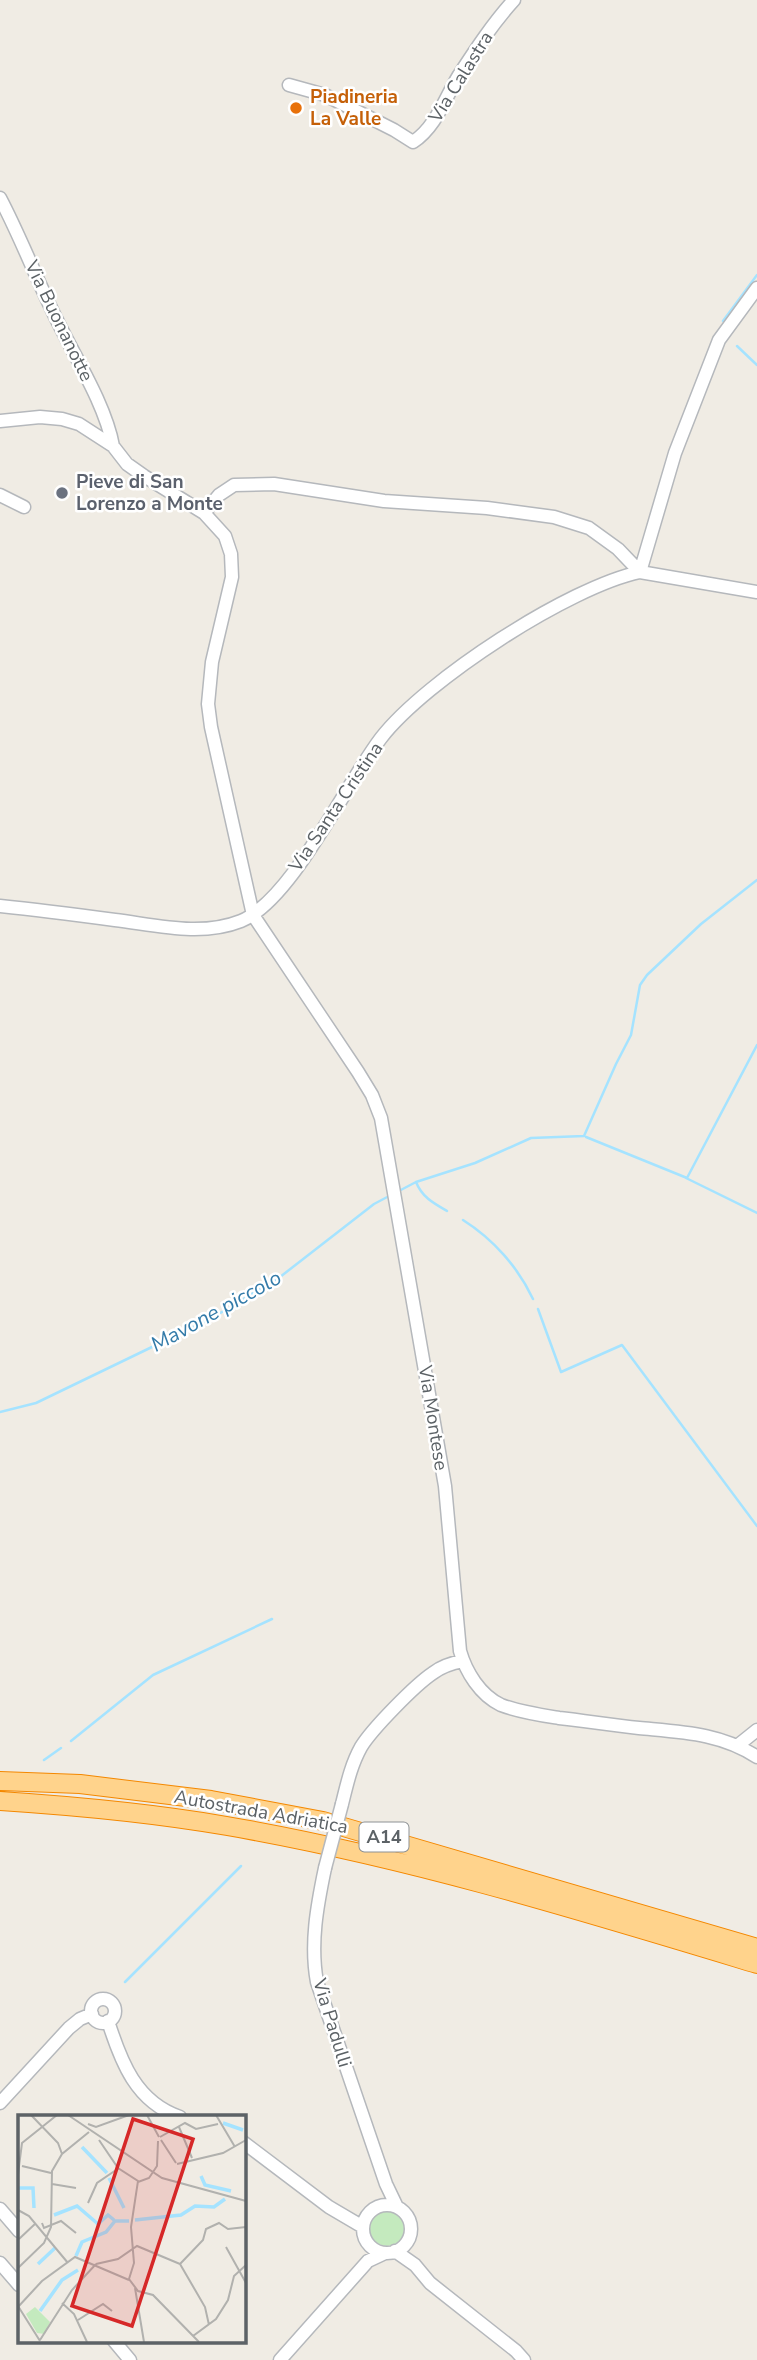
<svg xmlns="http://www.w3.org/2000/svg" width="757" height="2360" viewBox="0 0 757 2360" font-family="'Nunito Sans',sans-serif">
<style>
.green{fill:#c4eabe}
.lines{fill:none;stroke-linecap:round;stroke-linejoin:round}
.stream{stroke:#a5e3ff;stroke-width:2.5}
.minor-casing{stroke:#b5b8bc;stroke-width:15}
.highway-casing{stroke:#f48800;stroke-width:20}
.minor{stroke:#fff;stroke-width:12}
.highway{stroke:#ffd38c;stroke-width:18}
.minor-bridge-casing{stroke:#b5b8bc;stroke-width:15;stroke-linecap:butt}
.minor-bridge{stroke:#fff;stroke-width:12}
.food-dot{fill:#e8710a;stroke:#fff;stroke-width:2.5}
.worship-dot{fill:#6b7280;stroke:#fff;stroke-width:2.5}
.labels{text-anchor:middle;dominant-baseline:central;stroke-width:5;stroke-linejoin:round;paint-order:stroke}
.shield{fill:#fff;stroke:#8d9194;stroke-width:2}
.shield-label{font-size:18px;font-weight:bold;fill:#5c6266}
.street-label{font-size:19px;fill:#5c6266;stroke:#fff}
.food-label{font-size:19px;font-weight:bold;fill:#c56008;stroke:#fff;text-anchor:start}
.worship-label{font-size:19px;font-weight:bold;fill:#5b616d;stroke:#fff;text-anchor:start}
.water-label{font-size:21px;font-style:italic;fill:#337ba9;stroke:#fff}
.inset-river{fill:none;stroke:#a5e3ff;stroke-width:3.5}
.inset-road{fill:none;stroke:#b1b1ae;stroke-width:2}
.view{fill:#d62828;fill-opacity:0.15;stroke:#d62828;stroke-width:3.5}
.inset-edge{fill:none;stroke:#5c6266;stroke-width:3.5}
</style>
<rect width="100%" height="100%" fill="#f0ece4"/>
<path class="green" d="M368 2227a19 19 0 1 1 38 0a19 19 0 1 1-38 0Z"/>
<g class="lines">
<path class="stream" d="M 723,321 L 757,275
M 737,346 L 757,365
M 586,1137 L 687,1178 L 757,1045
M 686,1178 L 757,1213
M 416,1182 C 422,1197 433,1203 447,1211
M 397,1192 L 416,1182 L 475,1163 L 531,1138 L 584,1136 L 616,1064 L 631,1035 L 640,985 L 647,975 L 701,924 L 757,880
M 463,1220 C 493,1239 518,1267 533,1299
M 538,1309 L 561,1372 L 622,1345 L 757,1526
M 0,1412 L 36,1403 L 212,1318 L 280,1277 L 374,1204 L 391,1195
M 71,1741 L 153,1675 L 272,1619
M 44,1760 L 61,1748
M 125,1982 L 241,1866"/>
<defs>
<path id="minor" d="M 289,85 L 325,95 L 394,130 L 413,142 C 436,127 445,98 459,75 C 476,49 493,23 514,0
M 0,198 C 19,234 34,273 52,310 C 71,351 105,402 113,446
M 0,421 L 40,417 L 62,419 L 79,424 L 113,446 L 127,464 L 144,476 L 204,513 L 225,536 L 231,554 L 232,577 L 212,662 L 208,704 L 211,727 L 253,915 L 358,1072 L 372,1095 L 381,1118 L 445,1486 L 460,1651 C 466,1672 480,1695 501,1705 C 519,1712 540,1715 559,1718 C 585,1721 612,1725 639,1728 C 681,1732 721,1733 757,1757
M 0,495 L 24,507
M 204,513 L 219,495 L 234,485 L 274,484 L 384,501 L 487,508 L 554,517 L 589,528 L 618,549 L 640,572
M 640,572 L 675,453 L 719,340 L 757,288
M 0,906 C 38,910 77,915 115,920 C 156,925 201,937 241,921 C 292,900 345,785 381,738 C 426,680 569,587 640,572 L 757,592
M 737,1746 L 757,1730
M 342,1804 C 347,1784 351,1765 361,1747 C 372,1729 415,1685 433,1673 C 442,1666 452,1663 463,1661
M 325,1868 C 317,1906 310,1944 317,1982 L 386,2184 L 397,2207
M91 2011a12 12 0 1 1 24 0a12 12 0 1 1-24 0Z
M 108,2021 C 121,2062 136,2102 180,2117
M 0,2103 L 69,2028 L 80,2019 L 92,2014
M 243,2142 L 329,2207 L 363,2227
M363 2229a24 24 0 1 1 48 0a24 24 0 1 1-48 0Z
M 0,2209 L 19,2231
M 395,2251 L 415,2265 L 430,2283 L 516,2351 L 524,2360
M 0,2263 L 19,2285
M 114,2341 L 130,2360
M 280,2360 L 368,2261 L 385,2253"/>
<path id="highway" d="M 0,1781 L 80,1784 L 211,1800 L 323,1821 L 757,1948
M 0,1801 C 76,1806 152,1813 227,1826 C 407,1857 582,1911 757,1964"/>
</defs>
<use href="#minor" class="minor-casing"/>
<use href="#highway" class="highway-casing"/>
<use href="#minor" class="minor"/>
<use href="#highway" class="highway"/>
<defs>
<path id="minor-bridge" d="M 325,1868 L 342,1804"/>
</defs>
<use href="#minor-bridge" class="minor-bridge-casing"/>
<use href="#minor-bridge" class="minor-bridge"/>
</g>
<circle class="food-dot" cx="296" cy="108" r="7"/>
<circle class="worship-dot" cx="62" cy="493" r="7"/>
<g class="labels">
<rect class="shield" x="359.5" y="1822.5" width="49" height="29" rx="5"/>
<g class="shield-label">
<text x="384" y="1837">A14</text>
</g>
<g class="street-label">
<text transform="translate(461 77) rotate(-58)">Via Calastra</text>
<text transform="translate(59 321) rotate(64)">Via Buonanotte</text>
<text transform="translate(336 807) rotate(-56)">Via Santa Cristina</text>
<text transform="translate(433 1418) rotate(81)">Via Montese</text>
<text transform="translate(261 1812) rotate(10)">Autostrada Adriatica</text>
<text transform="translate(332 2023) rotate(73)">Via Padulli</text>
</g>
<g class="food-label">
<text x="310" y="97">Piadineria<tspan x="310" dy="22">La Valle</tspan></text>
</g>
<g class="worship-label">
<text x="76" y="482">Pieve di San<tspan x="76" dy="22">Lorenzo a Monte</tspan></text>
</g>
<g class="water-label">
<text transform="translate(216 1311) rotate(-29)">Mavone piccolo</text>
</g>
</g>
<g transform="translate(18 2115)">
<rect width="228" height="228" fill="#f0ece4"/>
<path d="M 17,192 L 32,207 L 27,219 L 19,218 L 8,199 Z" fill="#c4eabe"/>
<path class="inset-river" d="M 205,8 L 225,15M 64,32 L 89,58M 183,61 L 187,70 L 213,76M 91,63 L 106,93M 0,73 L 15,73 L 16,93M 36,100 L 59,91 L 80,109 L 90,100 L 96,105M 117,105 L 163,100 L 177,91 L 196,92 L 207,84M 58,141 L 64,127 L 88,117 L 97,106 L 111,106M 20,149 L 37,133M 22,196 L 44,165 L 60,155"/>
<path class="inset-road" d="M 13,0 L 40,28 L 44,39M 50,0 L 144,63 L 228,86M 129,0 L 141,22M 198,0 L 217,32M 70,9 L 78,12 L 111,0M 161,12 L 174,43M 142,22 L 167,8 L 178,14 L 200,9M 81,25 L 100,53 L 120,66 L 113,112 L 116,148 L 111,164 L 120,176 L 135,180 L 181,227M 143,25 L 158,48M 159,49 L 205,38 L 228,25M 4,51 L 33,58M 0,59 L 4,28 L 39,0M 120,67 L 131,63 L 139,51 L 140,26M 34,69 L 58,73M 70,88 L 79,68 L 101,53M 0,95 L 11,101 L 50,148M 24,108 L 26,113 L 43,106 L 58,118M 1,124 L 18,108M 208,132 L 228,168M 78,149 L 100,144 L 119,131 L 162,149 L 185,125 L 188,114 L 201,108 L 210,114 L 228,112M 162,149 L 187,192 L 191,210M 0,153 L 26,128 L 33,112 L 34,56 L 44,39 L 71,17M 117,173 L 126,227M 44,188 L 56,199 L 69,227M 0,191 L 22,226M 0,192 L 24,166 L 57,142 L 111,165M 60,205 L 85,189 L 94,196M 175,221 L 198,204 L 210,185 L 216,161 L 228,150M 22,225 L 54,175 L 78,149"/>
<path class="view" d="M 115,4 L 175,24 L 114,211 L 54,191 Z"/>
<rect width="228" height="228" class="inset-edge"/>
</g>
</svg>
